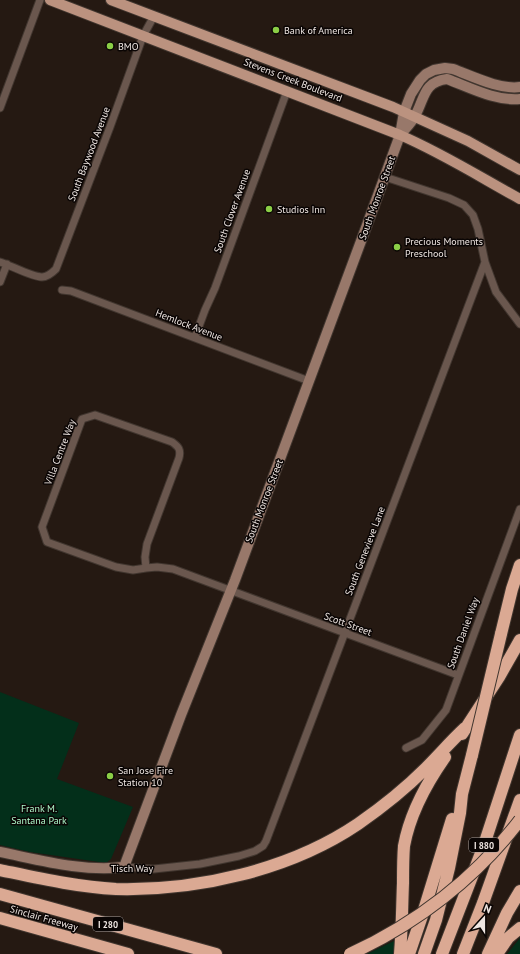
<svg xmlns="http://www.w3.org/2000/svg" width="520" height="954" viewBox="0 0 520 954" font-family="'PT Sans',sans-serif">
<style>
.green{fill:#032f1a}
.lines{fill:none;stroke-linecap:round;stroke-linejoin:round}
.minor-casing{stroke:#41362f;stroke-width:9}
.secondary-casing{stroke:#41362f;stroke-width:12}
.primary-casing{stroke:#41362f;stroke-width:12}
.motorway-casing{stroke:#41362f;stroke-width:14}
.minor{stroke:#6a574e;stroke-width:7}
.secondary{stroke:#98786a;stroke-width:10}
.primary{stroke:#bb927f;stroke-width:10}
.motorway{stroke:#dba993;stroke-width:12}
.motorway-bridge-casing{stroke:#41362f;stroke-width:14;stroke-linecap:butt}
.motorway-bridge{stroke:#dba993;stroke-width:12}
.poi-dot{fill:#8bce46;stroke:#0a0504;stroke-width:1.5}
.labels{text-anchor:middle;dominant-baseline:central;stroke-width:3;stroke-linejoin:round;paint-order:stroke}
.shield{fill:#0a0504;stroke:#aaa29f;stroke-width:1}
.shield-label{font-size:9px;font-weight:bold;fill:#efe6e2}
.poi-label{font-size:10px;fill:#efe6e2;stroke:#0a0504;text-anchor:start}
.street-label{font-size:10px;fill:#efe6e2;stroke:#0a0504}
.park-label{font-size:10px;fill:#aef8cb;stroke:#0a0504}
</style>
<rect width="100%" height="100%" fill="#251912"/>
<path class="green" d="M 0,692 L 79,723 L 57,779 L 133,807 L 111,859 L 106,863 L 30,852 L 0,845 Z
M 520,938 L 520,954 L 507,954 Z
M 396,940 L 394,954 L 367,954 Z"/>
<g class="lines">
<defs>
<path id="minor" d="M 0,108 L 40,0
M 385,177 L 449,198 L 464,205 L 473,215 L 478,229 L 485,262 L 496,292 L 520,324
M 0,262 C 10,265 32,277 42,277 C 47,277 52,273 56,269 L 110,127 L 143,36 L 154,16
M 0,282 L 7,264
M 62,290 L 71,291 L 309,381
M 195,337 L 205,310 L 215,288 L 287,91
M 95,415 L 172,442 C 179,447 181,450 179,458 L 147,544 L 145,557 L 146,568 L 133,570 L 116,567 L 47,542 L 42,527 L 82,419 Z
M 146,568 L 157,567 L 173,569 L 458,675
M 406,748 L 422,740 L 446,710 L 520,509
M 124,867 L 154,869 L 200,864 L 239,856 L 255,851 L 263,846 L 266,841 L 485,262"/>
<path id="secondary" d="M 401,134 C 406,128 412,122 415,116 C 425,98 423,82 447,79 C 471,88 495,101 520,99
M 0,852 C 40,860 83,872 124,867 L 181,715 L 235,580 L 367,225 L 400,135 L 404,112 L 411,94 L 420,80 L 426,74 L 434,70 L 445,68 L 453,69 C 472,76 500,90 520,87"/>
<path id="primary" d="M 50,0 L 400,135 C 442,153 480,177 520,199
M 111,0 L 393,107 L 468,141 L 520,170"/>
<path id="motorway" d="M 501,634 L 512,589 L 520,565
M 462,734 L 499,677 L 520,640
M 0,870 C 38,878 77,887 116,889 C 197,891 290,870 358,824 C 381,808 405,789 425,769 C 439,755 451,741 465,728
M 0,894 L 216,954
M 0,918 L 128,954
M 400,954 C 402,930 402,907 403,883 C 403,871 403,858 404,846 C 410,813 426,784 445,757
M 409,954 L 424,910 L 452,819
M 424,954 L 436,920 L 449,868 L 460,813 L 462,794 L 472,755
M 442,954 L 483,848 L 520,735
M 463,954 L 483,903 L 520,800
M 488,954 L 507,913 L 520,891
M 497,954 L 508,938 L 520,928"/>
</defs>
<use href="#minor" class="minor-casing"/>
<use href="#secondary" class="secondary-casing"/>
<use href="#primary" class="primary-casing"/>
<use href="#motorway" class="motorway-casing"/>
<use href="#minor" class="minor"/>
<use href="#secondary" class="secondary"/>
<use href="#primary" class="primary"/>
<use href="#motorway" class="motorway"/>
<defs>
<path id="motorway-bridge" d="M 472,755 L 501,634
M 350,954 C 416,924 476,878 520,820"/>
</defs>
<use href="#motorway-bridge" class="motorway-bridge-casing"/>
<use href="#motorway-bridge" class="motorway-bridge"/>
</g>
<g class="poi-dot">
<circle cx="276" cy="30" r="4"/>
<circle cx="110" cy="46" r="4"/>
<circle cx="269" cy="209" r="4"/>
<circle cx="397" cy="247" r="4"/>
<circle cx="110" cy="776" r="4"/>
</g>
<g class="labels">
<g class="shield">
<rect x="469" y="838" width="30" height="14" rx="3"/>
<rect x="93" y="917" width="30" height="14" rx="3"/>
</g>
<g class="shield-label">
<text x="484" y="845">I 880</text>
<text x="108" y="924">I 280</text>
</g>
<g class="poi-label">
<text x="284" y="30">Bank of America</text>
<text x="118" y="46">BMO</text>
<text x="277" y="209">Studios Inn</text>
<text x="405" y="241">Precious Moments<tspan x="405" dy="12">Preschool</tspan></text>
<text x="118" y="770">San Jose Fire<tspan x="118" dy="12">Station 10</tspan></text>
</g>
<g class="street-label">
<text transform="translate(293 80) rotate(21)">Stevens Creek Boulevard</text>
<text transform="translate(89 154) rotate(-69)">South Baywood Avenue</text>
<text transform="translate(377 198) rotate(-70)">South Monroe Street</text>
<text transform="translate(232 211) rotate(-70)">South Clover Avenue</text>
<text transform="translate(189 325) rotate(21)">Hemlock Avenue</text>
<text transform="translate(60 452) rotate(-69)">Villa Centre Way</text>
<text transform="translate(264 501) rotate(-69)">South Monroe Street</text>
<text transform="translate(365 551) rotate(-69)">South Genevieve Lane</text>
<text transform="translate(348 624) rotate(20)">Scott Street</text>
<text transform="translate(463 633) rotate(-70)">South Daniel Way</text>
<text x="132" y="868">Tisch Way</text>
<text transform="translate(44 918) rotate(16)">Sinclair Freeway</text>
</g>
<g class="park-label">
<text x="39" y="808">Frank M.<tspan x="39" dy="12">Santana Park</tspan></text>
</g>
</g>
<g transform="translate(484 918) rotate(21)" stroke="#0a0504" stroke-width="3" paint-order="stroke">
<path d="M0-3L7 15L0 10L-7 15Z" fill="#efe6e2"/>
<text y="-6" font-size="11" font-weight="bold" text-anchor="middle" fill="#efe6e2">N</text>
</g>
</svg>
